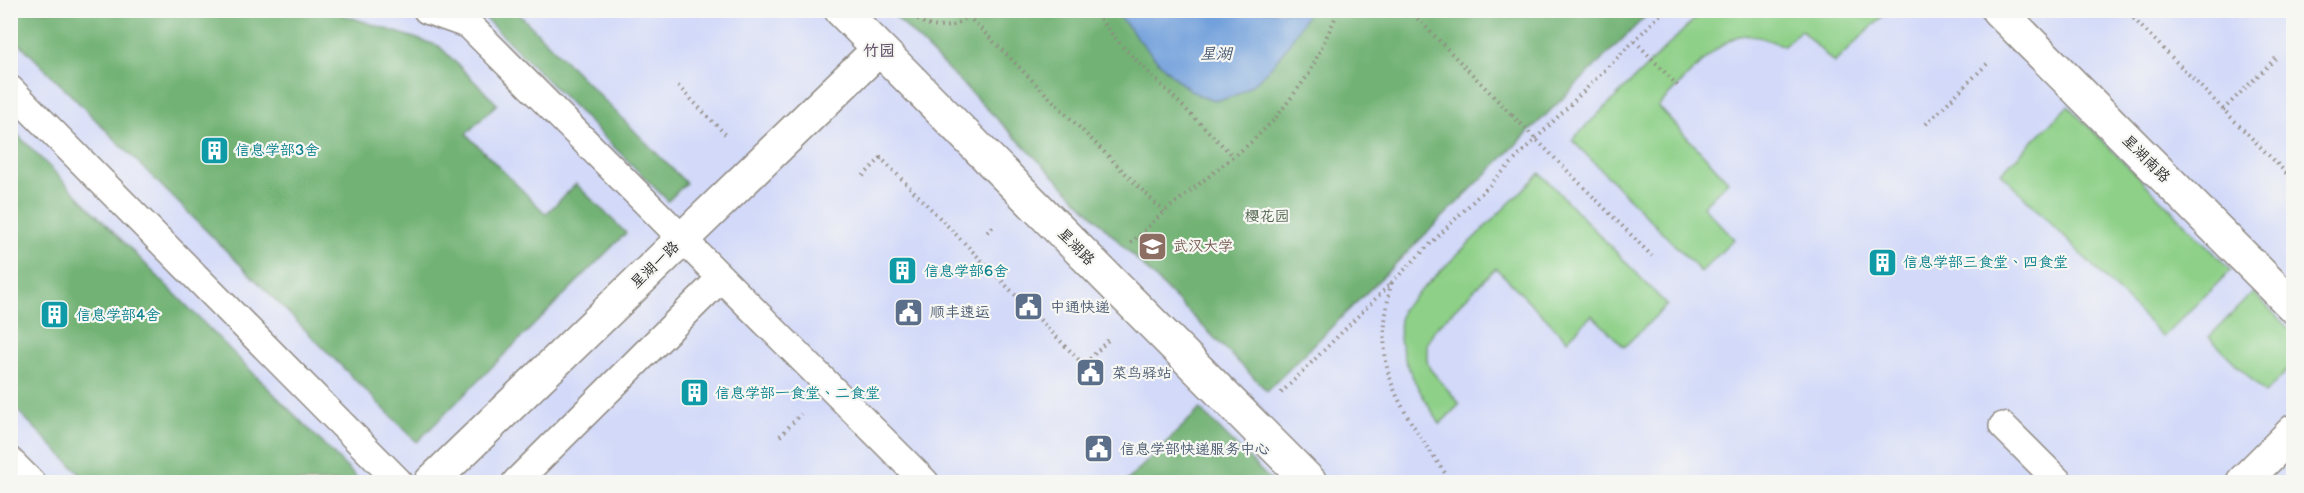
<svg xmlns="http://www.w3.org/2000/svg" width="2304" height="493" viewBox="0 0 2304 493" font-family="'Balsamiq Sans','LXGW WenKai TC',sans-serif">
<style>
.built{fill:#d2d9f9}
.green{fill:#8ed088;stroke:#5c7e5a;stroke-width:1.5}
.forest{fill:#72b274;stroke:#4e6e50;stroke-width:1.5}
.water{fill:#73a1dc;stroke:#4f6684;stroke-width:1.5}
.lines{fill:none;stroke-linecap:round;stroke-linejoin:round}
.lane-casing{stroke:#908a83;stroke-width:30}
.street-casing{stroke:#908a83;stroke-width:36}
.path{stroke:#908a83;stroke-width:4;stroke-dasharray:1.5 4.5;stroke-linecap:butt}
.lane{stroke:#fff;stroke-width:27}
.street{stroke:#fff;stroke-width:33}
.path-bridge{stroke:#908a83;stroke-width:4;stroke-dasharray:1.5 4.5;stroke-linecap:butt}
.labels{text-anchor:middle;dominant-baseline:central;stroke-width:4.5;stroke-linejoin:round;paint-order:stroke}
.culture-label{font-size:15px;fill:#0d838f;stroke:#f6f6f2;text-anchor:start}
.street-label{font-size:15px;fill:#2b2b2b;stroke:#f6f6f2}
.park-label{font-size:15px;fill:#495d47;stroke:#f6f6f2}
.education-label{font-size:15px;fill:#785e54;stroke:#f6f6f2;text-anchor:start}
.service-label{font-size:15px;fill:#4e5e75;stroke:#f6f6f2;text-anchor:start}
.neighbourhood-label{font-size:16px;font-weight:bold;fill:#625269;stroke:#f6f6f2}
.water-label{font-size:16px;font-style:italic;fill:#485a72;stroke:#f6f6f2}
</style>
<rect width="100%" height="100%" fill="#f6f6f2"/>
<filter id="ink" filterUnits="userSpaceOnUse"><feTurbulence type="fractalNoise" baseFrequency=".0167" numOctaves="2"/><feDisplacementMap in="SourceGraphic" scale="12" xChannelSelector="R" yChannelSelector="G"/><feConvolveMatrix kernelMatrix="1 2 1 2 8 2 1 2 1" color-interpolation-filters="sRGB"/></filter>
<filter id="wash" filterUnits="userSpaceOnUse"><feTurbulence type="fractalNoise" baseFrequency=".008" numOctaves="4" result="noise"/><feDisplacementMap in="SourceGraphic" scale="24" xChannelSelector="R" yChannelSelector="G"/><feGaussianBlur stdDeviation="1.35" result="paint"/><feColorMatrix in="noise" values="0 0 0 0 0 0 0 0 0 0 0 0 0 0 0 0 0 1.4 0 .05"/><feComposite in="paint" operator="in"/></filter>
<g filter="url(#wash)">
<rect width="100%" height="100%" fill="#f4eadb"/>
<path class="built" d="M 10,11 L 2293,11 L 2293,482 L 11,482 Z"/>
<path class="green" d="M 1703,11 L 1888,11 L 1834,63 L 1801,30 L 1784,46 C 1771,41 1753,33 1739,36 C 1717,42 1676,89 1658,106 L 1728,181 L 1703,206 L 1734,239 L 1701,272 L 1572,140 Z
M 2068,106 L 2231,270 L 2163,337 L 2001,173 Z
M 1540,173 L 1667,305 L 1624,347 L 1592,315 L 1567,340 L 1496,268 L 1435,329 L 1427,344 L 1427,361 L 1430,369 L 1460,404 L 1440,424 C 1420,392 1390,349 1402,309 Z
M 2253,292 L 2293,333 L 2293,365 L 2265,393 L 2209,337 Z"/>
<path class="forest" d="M 10,11 L 331,11 L 439,46 L 497,104 L 466,134 L 546,214 L 576,184 L 626,233 L 417,442 L 11,35 Z
M 478,11 L 516,11 L 686,183 L 668,201 Z
M 890,11 L 1115,11 C 1137,36 1169,80 1199,95 C 1243,118 1293,43 1308,11 L 1651,11 L 1267,391 Z
M 11,128 L 361,482 L 88,482 L 11,404 Z
M 1200,409 L 1272,482 L 1126,482 Z"/>
<path class="water" d="M 1115,11 L 1308,11 C 1293,43 1243,118 1199,95 C 1169,80 1137,36 1115,11 Z"/>
</g>
<g filter="url(#ink)">
<g class="lines">
<defs>
<path id="lane" d="M 427,10 L 469,25 L 925,482
M 10,89 L 399,482
M 2003,426 L 2059,482
M 10,461 L 31,482
M 516,482 L 721,278"/>
<path id="street" d="M 841,10 L 1310,482
M 1998,10 L 2294,307
M 431,482 L 879,49
M 2243,482 L 2294,431"/>
</defs>
<use href="#lane" class="lane-casing"/>
<use href="#street" class="street-casing"/>
<path class="path" d="M 910,10 C 925,33 957,32 972,10
M 1092,10 L 1122,46 L 1233,156
M 1409,10 L 1512,115
M 2125,10 L 2294,181
M 968,16 L 1164,212
M 1635,41 L 1678,86
M 678,86 L 728,137
M 2223,110 L 2278,56
M 1926,124 L 1989,62
M 863,176 L 881,158 L 1084,365 L 1109,339
M 987,232 L 995,225
M 1131,243 L 1164,212 L 1248,145 L 1275,119 L 1309,74 L 1339,10
M 1391,283 C 1386,308 1382,335 1386,361 C 1392,403 1429,448 1451,482
M 1281,393 L 1665,10
M 780,436 L 801,414"/>
<use href="#lane" class="lane"/>
<use href="#street" class="street"/>
<path class="path-bridge" d="M 1512,115 L 1652,256"/>
</g>
</g>
<defs>
<symbol id="building-square" viewBox="-11 -11 22 22"><rect x="-9" y="-9" width="18" height="18" rx="4" fill="#0f9aa8" stroke="#f6f6f2"/><path d="M-4-6H4V6H1V3H-1V6H-4ZM-2.5-4.3h1.7v1.8h-1.7ZM.8-4.3h1.7v1.8H.8ZM-2.5-1h1.7V.8h-1.7ZM.8-1h1.7V.8H.8Z" fill="#fff"/></symbol>
<symbol id="university-square" viewBox="-11 -11 22 22"><rect x="-9" y="-9" width="18" height="18" rx="4" fill="#8d6e63" stroke="#f6f6f2"/><path d="M0-5L7-2L0 1L-7-2ZM-4 1L0 2.5L4 1V4Q0 6-4 4Z" fill="#fff"/></symbol>
<symbol id="civic-square" viewBox="-11 -11 22 22"><rect x="-9" y="-9" width="18" height="18" rx="4" fill="#5c6f8a" stroke="#f6f6f2"/><path d="M-.6-6.5H3V-4.5H.6V-3L4-1V1h2V6H-6V1h2V-1L-.6-3ZM-1.2 2.5V6h2.4V2.5Z" fill="#fff"/></symbol>
</defs>
<g fill-rule="evenodd">
<use href="#building-square" x="198" y="134" width="33" height="33"/>
<use href="#university-square" x="1136" y="230" width="33" height="33"/>
<use href="#building-square" x="1866" y="246" width="33" height="33"/>
<use href="#building-square" x="886" y="254" width="33" height="33"/>
<use href="#civic-square" x="1012" y="290" width="33" height="33"/>
<use href="#civic-square" x="892" y="296" width="33" height="33"/>
<use href="#building-square" x="38" y="298" width="33" height="33"/>
<use href="#civic-square" x="1074" y="356" width="33" height="33"/>
<use href="#building-square" x="678" y="376" width="33" height="33"/>
<use href="#civic-square" x="1082" y="432" width="33" height="33"/>
</g>
<g class="labels">
<g class="culture-label">
<text x="235" y="150">信息学部3舍</text>
<text x="1903" y="262">信息学部三食堂、四食堂</text>
<text x="924" y="271">信息学部6舍</text>
<text x="76" y="315">信息学部4舍</text>
<text x="715" y="393">信息学部一食堂、二食堂</text>
</g>
<g class="street-label">
<text transform="translate(2146 159) rotate(45)">星湖南路</text>
<text transform="translate(1076 247) rotate(45)">星湖路</text>
<text transform="translate(655 265) rotate(-44)">星湖一路</text>
</g>
<g class="park-label">
<text x="1267" y="216">樱花园</text>
</g>
<g class="education-label">
<text x="1173" y="246">武汉大学</text>
</g>
<g class="service-label">
<text x="1050" y="307">中通快递</text>
<text x="930" y="312">顺丰速运</text>
<text x="1112" y="373">菜鸟驿站</text>
<text x="1120" y="449">信息学部快递服务中心</text>
</g>
<g class="neighbourhood-label">
<text x="879" y="51">竹园</text>
</g>
<g class="water-label">
<text x="1216" y="54">星湖</text>
</g>
</g>
<rect width="2304" height="493" fill="none" stroke="#f6f6f2" stroke-width="36"/>
</svg>
